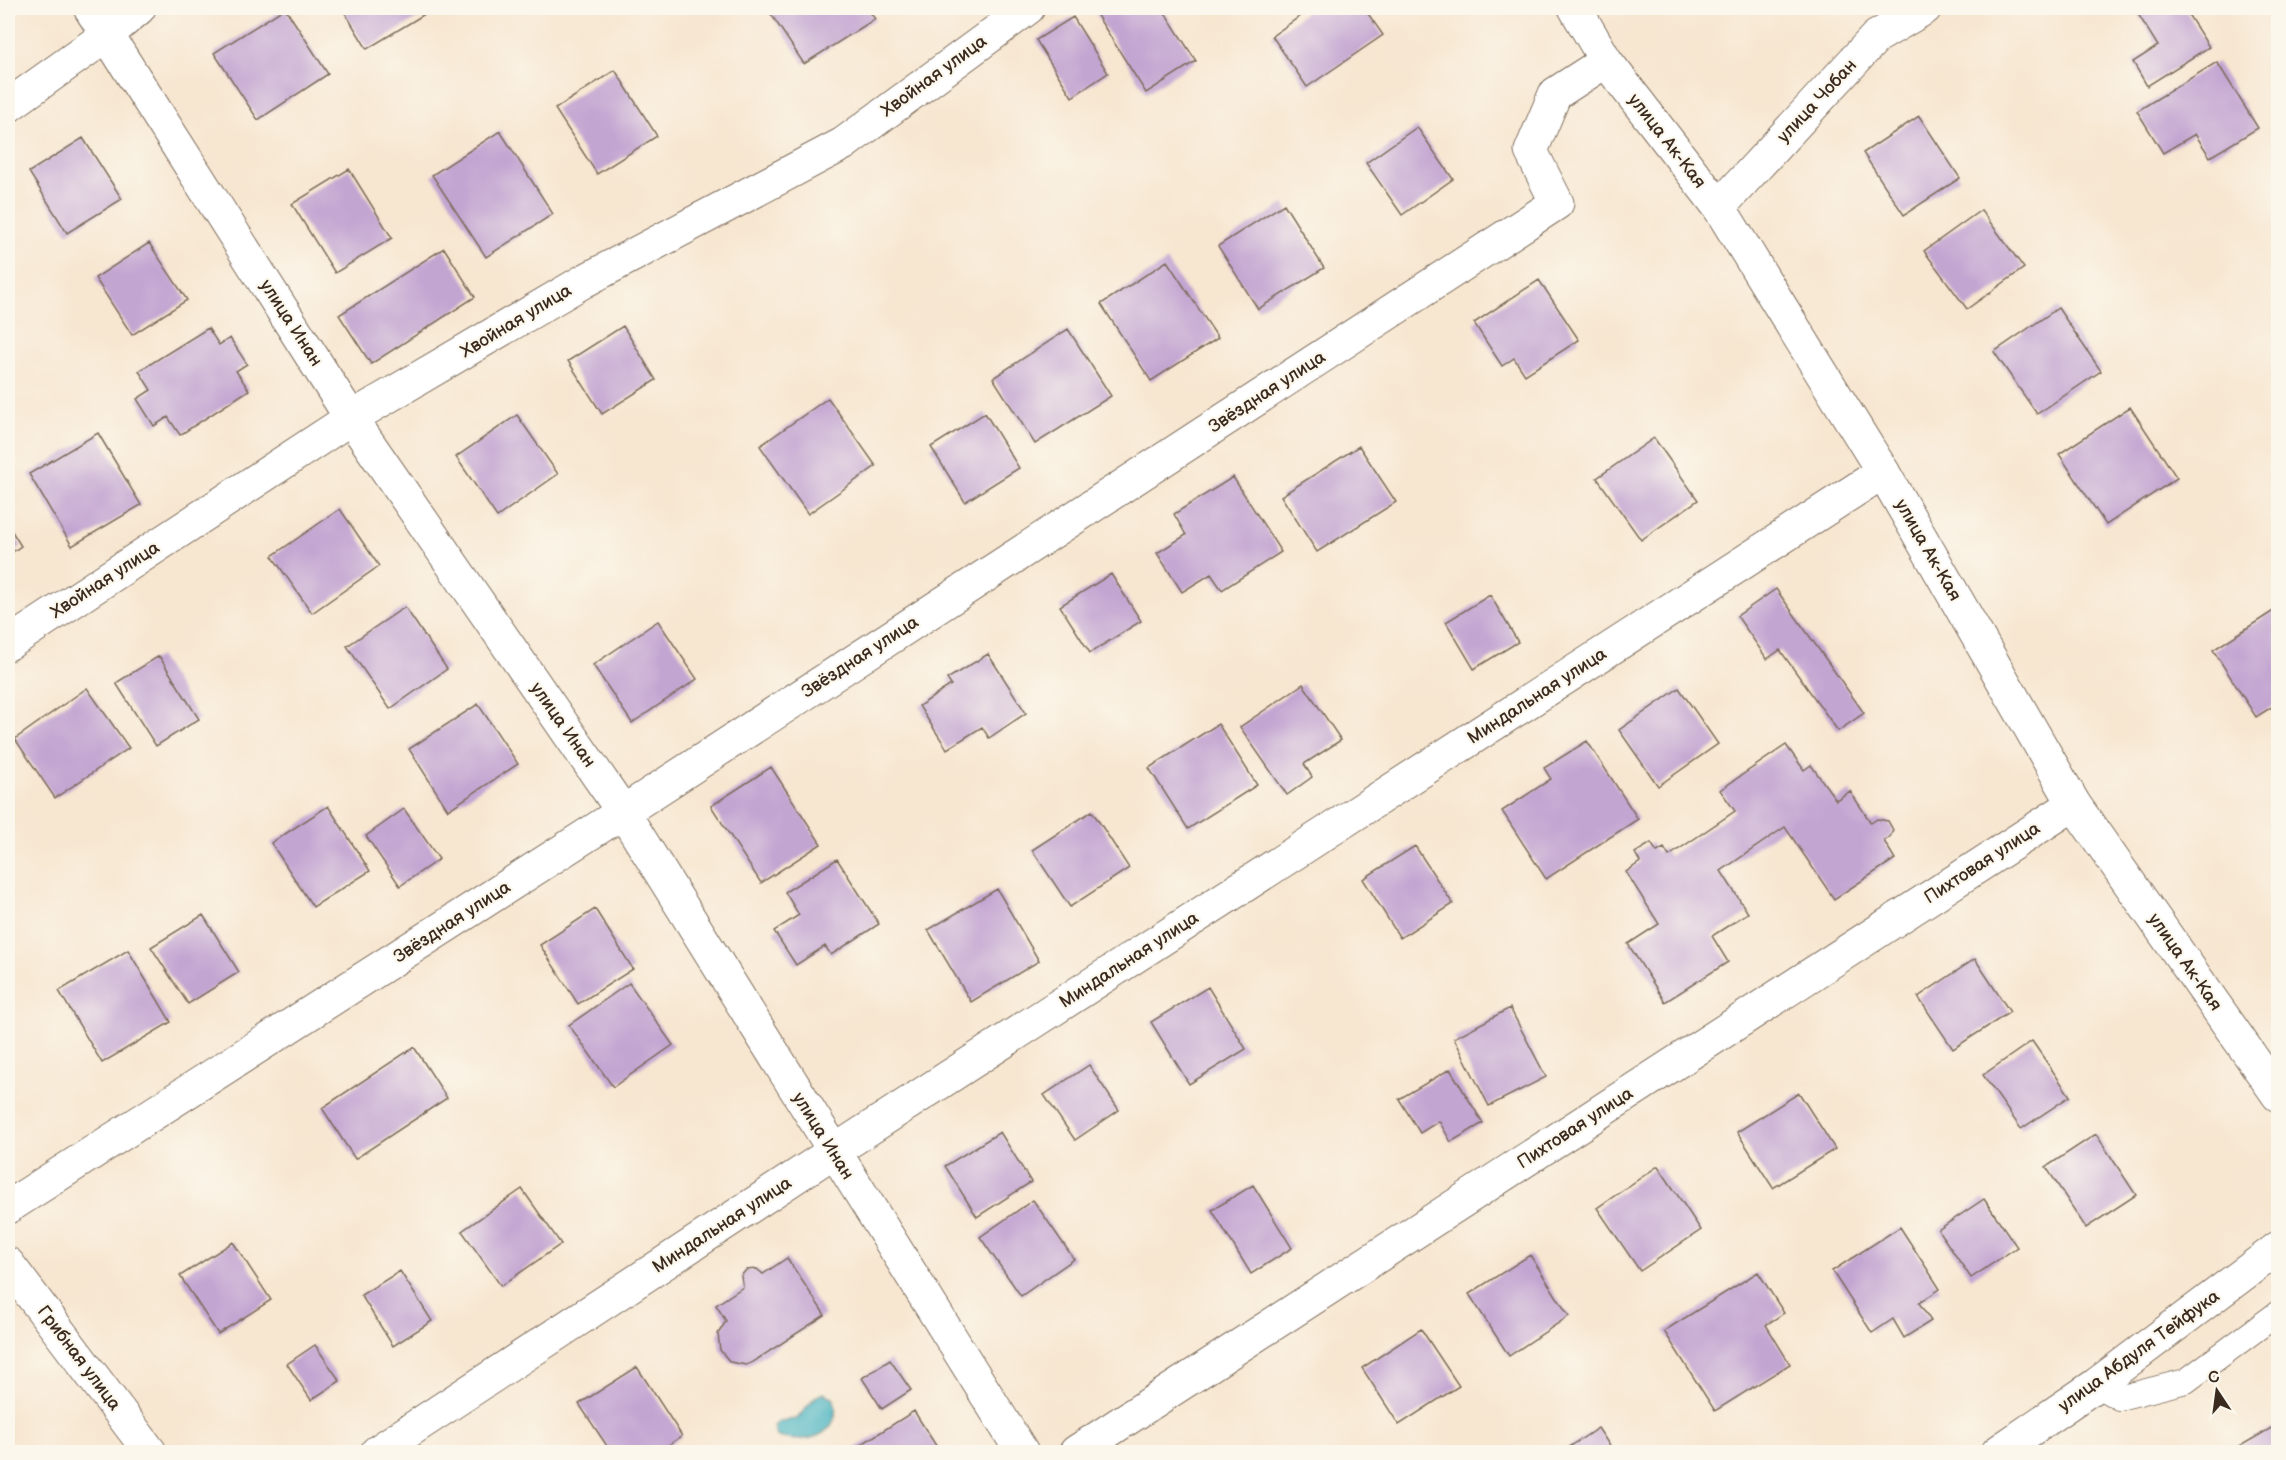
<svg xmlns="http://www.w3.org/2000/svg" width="2286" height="1460" viewBox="0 0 2286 1460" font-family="'Balsamiq Sans',sans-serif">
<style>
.water{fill:#43b1bf;stroke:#3f6e6e;stroke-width:1.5}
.building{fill:#c3a5d1}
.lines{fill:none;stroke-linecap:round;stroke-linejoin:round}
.lane-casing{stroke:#7d6c5c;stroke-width:26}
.street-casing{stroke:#7d6c5c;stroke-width:35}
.secondary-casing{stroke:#7d6c5c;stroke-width:35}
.lane{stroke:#fff;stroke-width:24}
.street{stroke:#fff;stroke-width:33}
.secondary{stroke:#fff;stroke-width:33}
.labels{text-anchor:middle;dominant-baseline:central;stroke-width:4.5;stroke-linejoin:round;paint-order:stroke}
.street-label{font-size:18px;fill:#3b2a1e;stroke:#fbf7ec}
</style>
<rect width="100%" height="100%" fill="#fbf7ec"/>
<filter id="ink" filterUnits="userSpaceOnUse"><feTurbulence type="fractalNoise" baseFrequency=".0167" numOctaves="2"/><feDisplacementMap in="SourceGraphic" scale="12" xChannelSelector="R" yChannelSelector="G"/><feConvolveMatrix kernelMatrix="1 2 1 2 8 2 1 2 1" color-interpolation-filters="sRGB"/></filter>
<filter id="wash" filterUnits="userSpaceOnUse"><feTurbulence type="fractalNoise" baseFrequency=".008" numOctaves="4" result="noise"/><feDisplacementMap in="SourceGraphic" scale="24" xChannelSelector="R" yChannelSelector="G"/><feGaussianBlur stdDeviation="1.35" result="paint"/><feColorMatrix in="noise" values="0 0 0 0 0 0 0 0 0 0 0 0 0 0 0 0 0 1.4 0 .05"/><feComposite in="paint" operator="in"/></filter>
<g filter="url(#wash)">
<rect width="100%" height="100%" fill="#f7e6d0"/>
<path class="water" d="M 823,1393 L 833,1397 C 846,1434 805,1447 776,1436 L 774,1426 L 780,1421 L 797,1419 L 815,1397 Z"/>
<g id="blocks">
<path class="building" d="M 285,8 L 328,74 L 258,120 L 214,53 Z
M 342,8 L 425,8 L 428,12 L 367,49 Z
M 767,8 L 867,8 L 875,19 L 804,64 Z
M 1106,8 L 1162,8 L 1196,61 L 1146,93 L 1096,14 Z
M 1312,8 L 1364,8 L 1383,35 L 1307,87 L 1272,36 Z
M 2148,8 L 2184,8 L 2209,47 L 2147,86 L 2133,62 L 2158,46 L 2138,14 Z
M 1073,17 L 1108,73 L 1072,97 L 1036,40 Z
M 2217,62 L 2258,128 L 2210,157 L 2195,134 L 2163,153 L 2137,111 Z
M 615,70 L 657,136 L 597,174 L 555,109 Z
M 1919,116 L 1960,178 L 1904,215 L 1863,153 Z
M 1417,127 L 1453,179 L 1402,215 L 1366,163 Z
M 500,131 L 553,214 L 486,257 L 432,175 Z
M 83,138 L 122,199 L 67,233 L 29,172 Z
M 349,169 L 392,238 L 335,273 L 292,204 Z
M 1284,204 L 1324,268 L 1258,309 L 1218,246 Z
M 1981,210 L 2024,268 L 1967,309 L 1924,251 Z
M 149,243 L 187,300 L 132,335 L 95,278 Z
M 444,248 L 475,297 L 371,364 L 339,315 Z
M 1167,261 L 1218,338 L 1151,381 L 1101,304 Z
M 1539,280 L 1579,340 L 1525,375 L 1514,358 L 1502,366 L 1474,323 Z
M 2058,308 L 2101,371 L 2037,414 L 1994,352 Z
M 623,326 L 656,380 L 602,414 L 568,361 Z
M 208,328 L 219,345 L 230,338 L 247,364 L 236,371 L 249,390 L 180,435 L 168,417 L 154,426 L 137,399 L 151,390 L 139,371 Z
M 1068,329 L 1111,396 L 1035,444 L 993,378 Z
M 828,398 L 876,466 L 808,514 L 760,446 Z
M 2130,407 L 2177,478 L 2106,525 L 2059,454 Z
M 985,413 L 1019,468 L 965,502 L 931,447 Z
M 517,415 L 558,474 L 497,517 L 456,457 Z
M 98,433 L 141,505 L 72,546 L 29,474 Z
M 1654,438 L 1698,500 L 1641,540 L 1597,478 Z
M 1359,446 L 1396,502 L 1317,552 L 1281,496 Z
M 1233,477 L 1281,552 L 1222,590 L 1211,574 L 1182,592 L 1157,553 L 1186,535 L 1174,514 Z
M 340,509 L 379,566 L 312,613 L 272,556 Z
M 8,525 L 21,546 L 8,555 Z
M 1111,574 L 1141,621 L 1090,653 L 1060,606 Z
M 1776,589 L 1864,713 L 1838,731 L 1780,650 L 1767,659 L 1737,616 Z
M 1490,595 L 1518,642 L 1474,669 L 1446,622 Z
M 405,607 L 447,669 L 390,709 L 347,646 Z
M 2278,608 L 2278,703 L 2256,717 L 2213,650 Z
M 658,621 L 697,679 L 632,723 L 593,665 Z
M 988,654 L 1026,713 L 989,738 L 982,727 L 947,749 L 919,706 L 951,685 L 947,679 Z
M 159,656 L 199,719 L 156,746 L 116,683 Z
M 1303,684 L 1341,740 L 1304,764 L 1312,777 L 1287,795 L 1240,727 Z
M 87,688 L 129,748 L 55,798 L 15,739 Z
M 1679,688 L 1718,744 L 1658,786 L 1619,730 Z
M 478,704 L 518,764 L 448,810 L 409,749 Z
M 1218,724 L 1257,785 L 1188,829 L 1149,768 Z
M 1587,741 L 1638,819 L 1546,879 L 1502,811 L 1551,779 L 1544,768 Z
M 1786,745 L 1804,770 L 1811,765 L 1836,800 L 1850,791 L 1871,823 L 1877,819 L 1888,821 L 1893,830 L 1890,837 L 1884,841 L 1895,859 L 1834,899 L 1785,827 L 1721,871 L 1748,913 L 1712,936 L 1728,962 L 1665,1002 L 1628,944 L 1659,924 L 1626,872 L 1640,862 L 1635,853 L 1651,843 L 1657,852 L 1664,848 L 1669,856 L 1735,811 L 1720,790 Z
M 771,767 L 821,844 L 761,883 L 711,806 Z
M 328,806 L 370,871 L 313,907 L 271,843 Z
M 404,809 L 439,859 L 400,886 L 366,836 Z
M 1092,811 L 1129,868 L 1070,907 L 1032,850 Z
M 1415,846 L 1453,904 L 1400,938 L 1363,879 Z
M 837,859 L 879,924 L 831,955 L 825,946 L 796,965 L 774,931 L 799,915 L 785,892 Z
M 997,889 L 1039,961 L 971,1002 L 928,930 Z
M 595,909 L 633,969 L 578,1004 L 540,945 Z
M 203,915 L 239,972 L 188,1004 L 151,947 Z
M 128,950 L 171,1022 L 102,1063 L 59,991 Z
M 1975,959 L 2010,1012 L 1953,1049 L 1918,997 Z
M 629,983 L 673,1045 L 613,1087 L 569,1025 Z
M 1208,987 L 1246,1049 L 1189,1084 L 1151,1022 Z
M 1510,1008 L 1546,1077 L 1489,1106 L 1454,1038 Z
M 2032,1041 L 2070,1096 L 2021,1129 L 1983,1075 Z
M 414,1047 L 447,1098 L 355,1159 L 322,1108 Z
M 1089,1065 L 1119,1110 L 1075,1140 L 1044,1095 Z
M 1450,1069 L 1483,1123 L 1451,1142 L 1439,1121 L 1420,1133 L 1399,1099 Z
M 1799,1093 L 1835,1149 L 1773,1188 L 1737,1132 Z
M 1000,1132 L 1031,1182 L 977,1217 L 945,1166 Z
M 2096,1134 L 2136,1195 L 2086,1228 L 2046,1167 Z
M 1658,1166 L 1701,1230 L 1640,1271 L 1597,1208 Z
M 1253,1185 L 1292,1248 L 1251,1274 L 1212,1210 Z
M 522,1189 L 561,1244 L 501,1286 L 462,1231 Z
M 1984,1199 L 2017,1247 L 1971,1278 L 1938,1230 Z
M 1033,1200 L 1074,1259 L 1021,1296 L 980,1237 Z
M 1900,1227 L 1940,1289 L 1919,1303 L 1931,1321 L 1904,1338 L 1893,1319 L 1872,1333 L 1832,1271 Z
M 233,1242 L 271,1300 L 218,1334 L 180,1276 Z
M 1530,1255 L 1569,1316 L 1509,1356 L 1469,1294 Z
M 787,1258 L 825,1315 L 753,1362 L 746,1365 L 730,1362 L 720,1350 L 718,1334 L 726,1321 L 716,1305 L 743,1287 L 741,1276 L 746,1270 L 757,1269 L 763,1274 Z
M 400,1271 L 432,1321 L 393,1346 L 361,1295 Z
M 1758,1272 L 1784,1313 L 1766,1325 L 1790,1364 L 1715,1411 L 1664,1331 Z
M 1421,1329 L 1459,1386 L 1399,1425 L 1362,1368 Z
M 315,1345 L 340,1381 L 311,1400 L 287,1364 Z
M 890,1360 L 911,1390 L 882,1409 L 862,1378 Z
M 637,1367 L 682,1436 L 658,1452 L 611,1452 L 579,1404 Z
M 914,1411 L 940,1452 L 856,1452 L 854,1449 Z
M 2278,1424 L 2278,1452 L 2230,1452 Z
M 1598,1428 L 1614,1452 L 1562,1452 Z"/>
</g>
</g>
<g filter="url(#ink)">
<use href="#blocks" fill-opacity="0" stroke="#7d6c5c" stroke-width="1.5"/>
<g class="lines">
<defs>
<path id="lane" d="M 2096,1385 L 2119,1398 L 2186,1381 L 2278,1313"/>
<path id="street" d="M 90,8 L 351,418 L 623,812 L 1022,1452
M 8,106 L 107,35 L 139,8
M 1719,207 L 1876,37 L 1925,8
M 8,644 L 351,418 L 584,281 L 843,144 L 1028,8
M 8,1207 L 623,812 L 1557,203 L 1531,151 L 1555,94 L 1606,61
M 8,1264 L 150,1452
M 377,1452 L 833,1152 L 1883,472
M 1076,1452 L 2074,804"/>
<path id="secondary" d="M 1575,8 L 1606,61 L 1719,207 L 1883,472 L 2074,804 L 2278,1095
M 1998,1452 L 2096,1385 L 2278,1248"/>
</defs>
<use href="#lane" class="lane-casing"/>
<use href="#street" class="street-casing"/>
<use href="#secondary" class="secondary-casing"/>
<use href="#lane" class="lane"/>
<use href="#street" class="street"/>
<use href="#secondary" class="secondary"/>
</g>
</g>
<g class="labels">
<g class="street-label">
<text transform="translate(934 76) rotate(-36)">Хвойная улица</text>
<text transform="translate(1817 101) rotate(-47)">улица Чобан</text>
<text transform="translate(1667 141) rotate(52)">улица Ак-Кая</text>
<text transform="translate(516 321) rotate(-31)">Хвойная улица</text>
<text transform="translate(291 323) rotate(57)">улица Инан</text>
<text transform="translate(1267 392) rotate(-33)">Звёздная улица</text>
<text transform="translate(1928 550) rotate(60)">улица Ак-Кая</text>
<text transform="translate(105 580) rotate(-33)">Хвойная улица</text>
<text transform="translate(860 657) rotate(-33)">Звёздная улица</text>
<text transform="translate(1537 696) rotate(-33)">Миндальная улица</text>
<text transform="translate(563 725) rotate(55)">улица Инан</text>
<text transform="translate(1982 863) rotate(-33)">Пихтовая улица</text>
<text transform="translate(452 922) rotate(-33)">Звёздная улица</text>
<text transform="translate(1129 960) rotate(-33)">Миндальная улица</text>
<text transform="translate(2185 962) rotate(55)">улица Ак-Кая</text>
<text transform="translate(1575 1128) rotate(-33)">Пихтовая улица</text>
<text transform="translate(823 1136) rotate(58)">улица Инан</text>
<text transform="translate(722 1225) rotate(-33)">Миндальная улица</text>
<text transform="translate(2139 1351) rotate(-36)">улица Абдуля Тейфука</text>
<text transform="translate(79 1358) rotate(53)">Грибная улица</text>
</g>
</g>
<rect width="2286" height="1460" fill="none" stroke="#fbf7ec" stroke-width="30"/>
<g transform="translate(2217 1391) rotate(347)" stroke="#fbf7ec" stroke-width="4.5" paint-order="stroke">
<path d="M0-4.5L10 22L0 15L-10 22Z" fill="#3b2a1e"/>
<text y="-9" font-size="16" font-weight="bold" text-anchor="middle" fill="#3b2a1e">С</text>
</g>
</svg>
